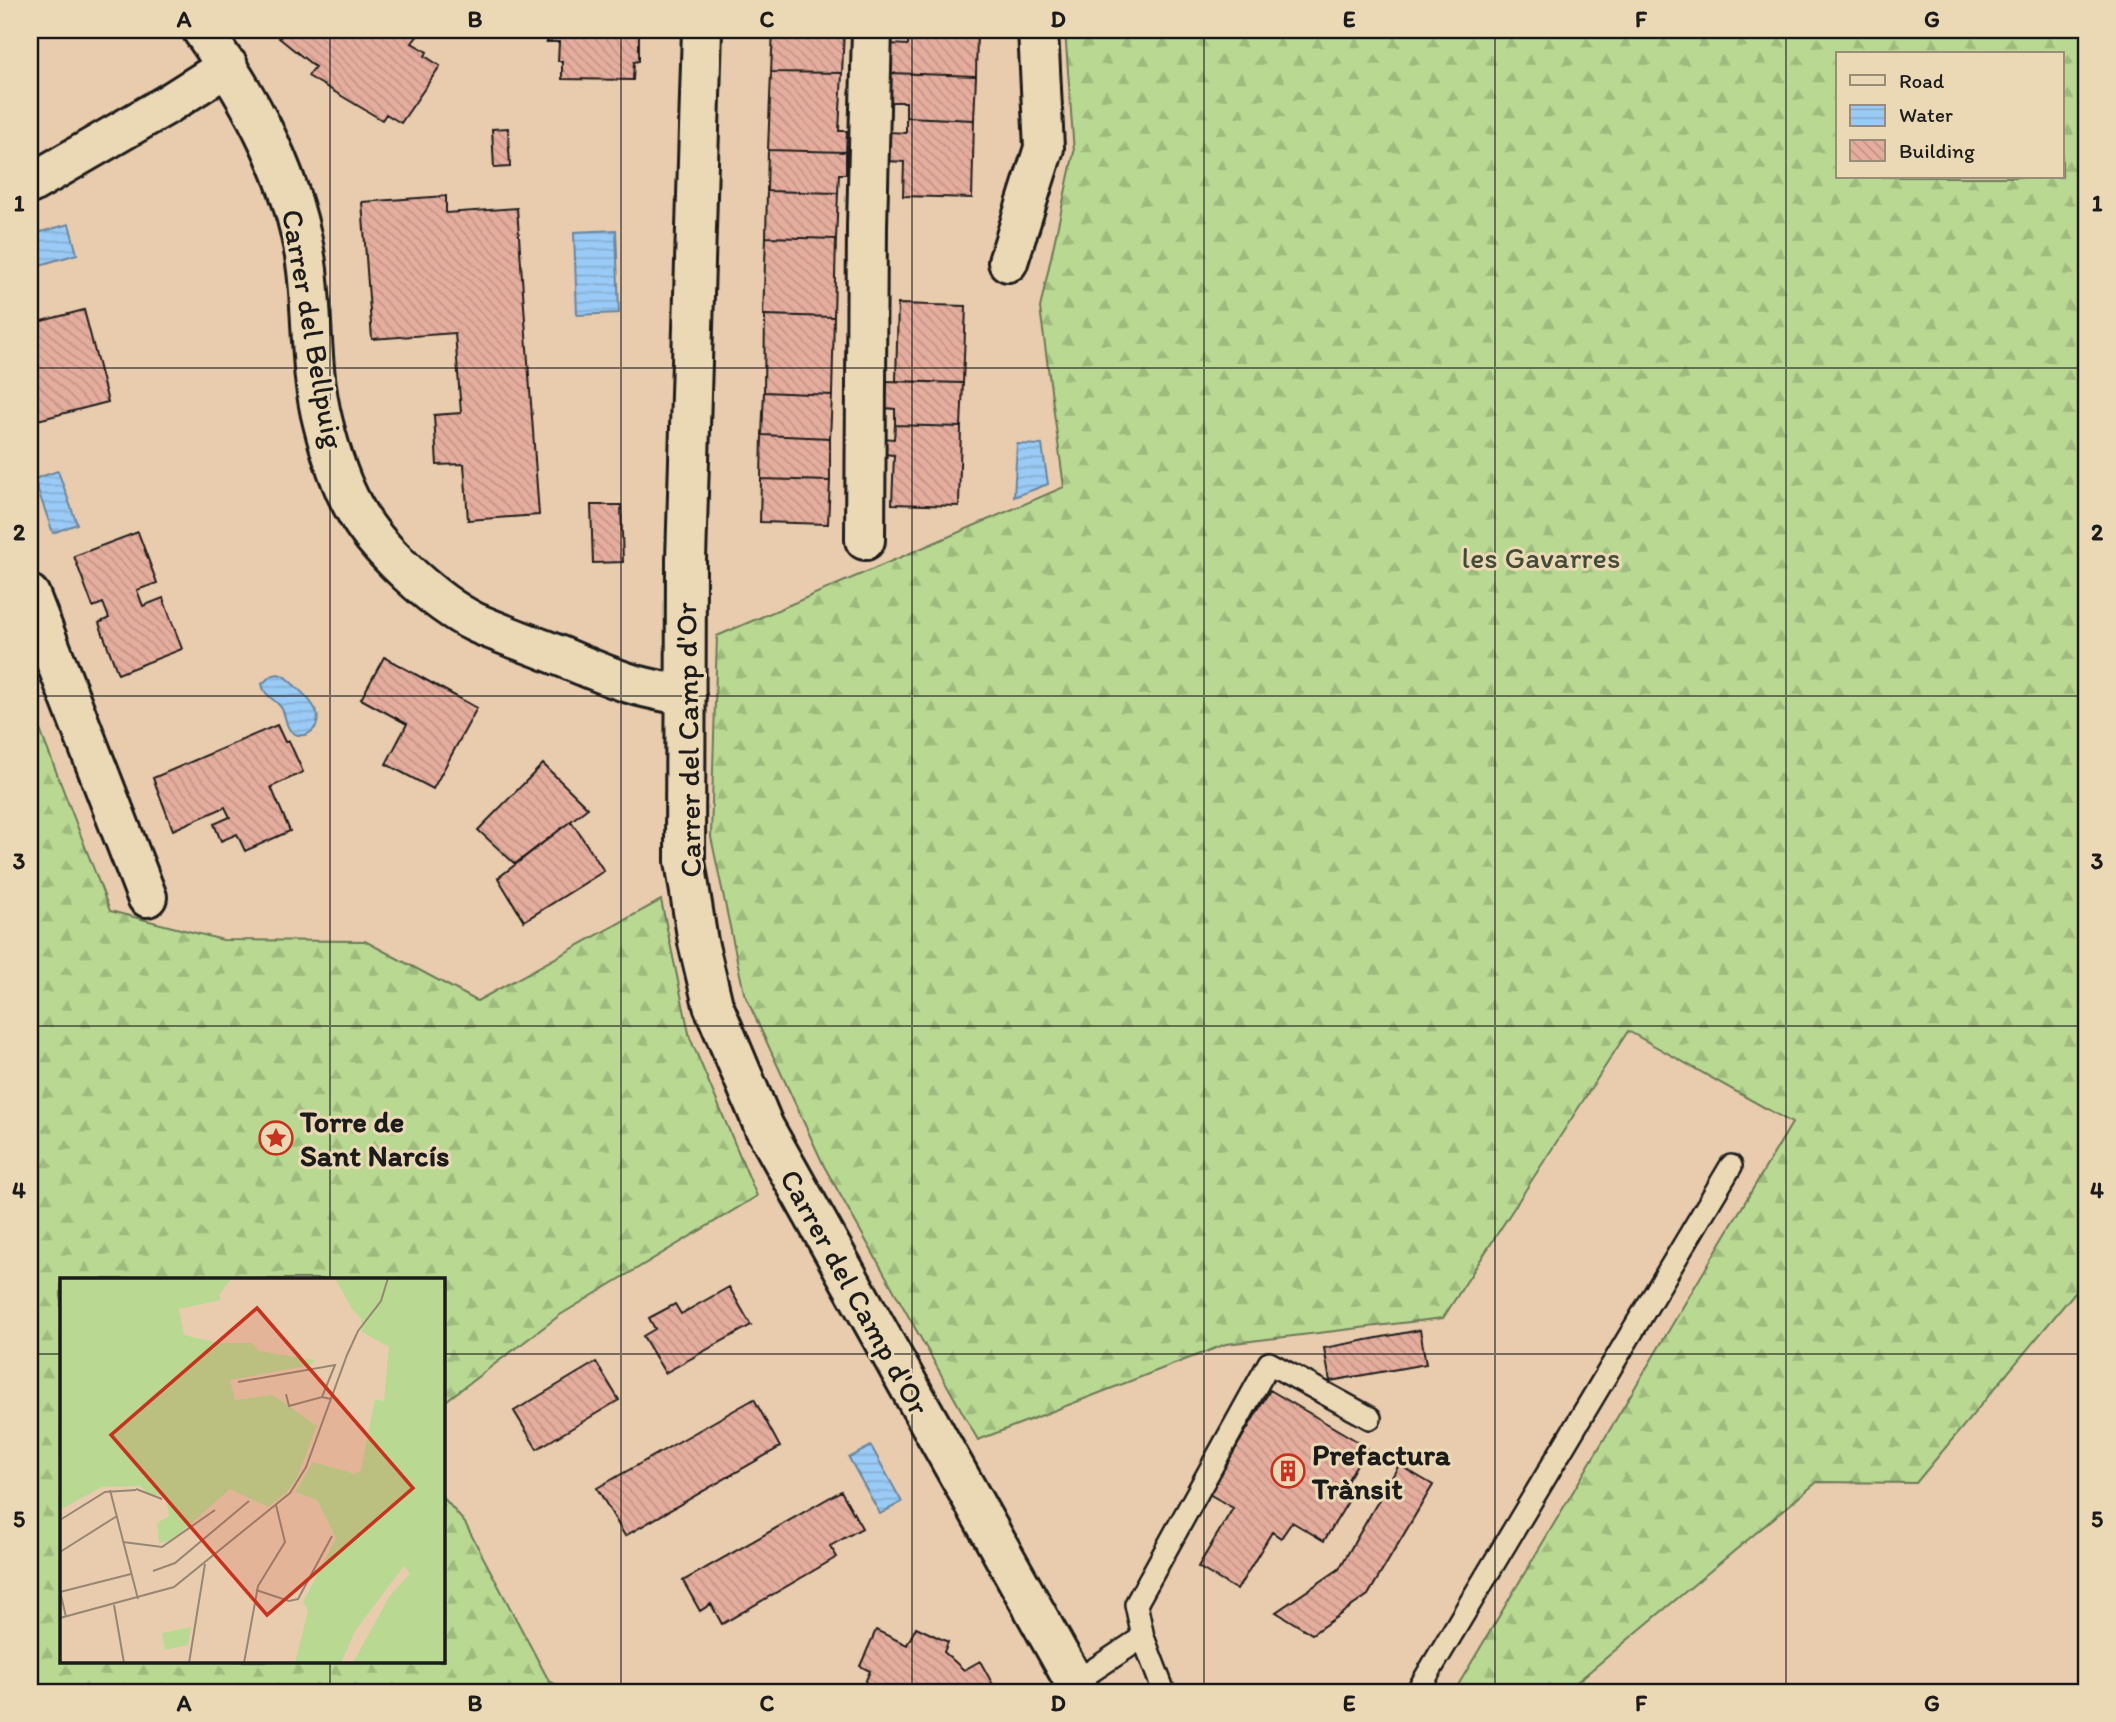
<svg xmlns="http://www.w3.org/2000/svg" width="2116" height="1722" viewBox="0 0 2116 1722" font-family="Itim,sans-serif">
<style>
.forest{fill:url(#forest-firs);stroke:#6a7a57;stroke-width:2;fill-rule:evenodd}
.water{fill:url(#water-rules);stroke:#68859f;stroke-width:2}
.building{fill:url(#building-back-hatch);stroke:#1c1c1c;stroke-width:2}
.lines{fill:none;stroke-linecap:round;stroke-linejoin:round}
.service-casing{stroke:#1c1c1c;stroke-width:26}
.minor-casing{stroke:#1c1c1c;stroke-width:44}
.service{stroke:#ebd9b6;stroke-width:21}
.minor{stroke:#ebd9b6;stroke-width:38}
.grid{fill:none;stroke:#1c1c1c;stroke-width:2;stroke-opacity:0.55}
.labels{text-anchor:middle;dominant-baseline:central;stroke-width:6;stroke-linejoin:round;paint-order:stroke}
.street-label{font-size:30px;fill:#1c1c1c;stroke:#ebd9b6}
.park-label{font-size:30px;fill:#434b3a;stroke:#ebd9b6}
.poi-label{font-size:30px;font-weight:bold;fill:#1c1c1c;stroke:#ebd9b6;text-anchor:start}
.inset-road{fill:none;stroke:#978674;stroke-width:2}
.view{fill:#c8321e;fill-opacity:0.15;stroke:#c8321e;stroke-width:3.5}
.inset-edge{fill:none;stroke:#1c1c1c;stroke-width:3.5}
.neatline{fill:none;stroke:#1c1c1c;stroke-width:2.5}
.grid-label{font-size:23px;text-anchor:middle;font-weight:bold;fill:#1c1c1c}
</style>
<defs>
<pattern id="forest-firs" width="22" height="20" patternUnits="userSpaceOnUse" patternTransform="scale(1.75)"><rect width="22" height="20" fill="#b9d992"/><path d="M5 1l3.5 6h-7zM16 11l3.5 6h-7z" fill="#9eba7d"/></pattern>
<pattern id="water-rules" width="6" height="5" patternUnits="userSpaceOnUse" patternTransform="scale(1.75)"><rect width="6" height="5" fill="#9acbf6"/><path d="M0 2.5h6" fill="none" stroke="#84aed2"/></pattern>
<pattern id="building-back-hatch" width="6" height="6" patternUnits="userSpaceOnUse" patternTransform="scale(1.75)"><rect width="6" height="6" fill="#e5ad9d"/><path d="M-1 5l2 2M0 0l6 6M5-1l2 2" fill="none" stroke="#c49487"/></pattern>
</defs>
<rect width="100%" height="100%" fill="#e9ccae"/>
<filter id="ink" filterUnits="userSpaceOnUse"><feTurbulence type="fractalNoise" baseFrequency=".0143" numOctaves="2"/><feDisplacementMap in="SourceGraphic" scale="14" xChannelSelector="R" yChannelSelector="G"/><feConvolveMatrix kernelMatrix="1 2 1 2 8 2 1 2 1" color-interpolation-filters="sRGB"/></filter>
<g filter="url(#ink)">
<path class="forest" d="M 1065,30 L 2086,30 L 2086,1279 L 1916,1483 L 1817,1482 L 1565,1692 L 1454,1692 L 1792,1123 L 1628,1031 L 1443,1318 L 1226,1344 L 978,1440 L 824,1166 L 744,993 L 711,837 L 717,636 L 1064,487 L 1040,308 L 1074,152 ZM 1838,54 L 2062,54 L 2062,177 L 1838,177 Z
M 30,704 L 110,911 L 223,940 L 365,941 L 477,1001 L 661,900 L 690,1038 L 757,1196 L 560,1315 L 443,1403 L 443,1279 L 61,1279 L 61,1661 L 443,1661 L 443,1497 L 465,1523 L 549,1681 L 569,1692 L 30,1692 Z"/>
<path class="water" d="M 69,224 L 77,254 L 30,268 L 30,235 Z
M 616,230 L 619,313 L 577,315 L 574,232 Z
M 1017,444 L 1042,445 L 1048,484 L 1014,497 Z
M 58,471 L 77,524 L 53,533 L 34,479 Z
M 278,674 L 284,676 C 295,686 312,699 317,713 C 322,730 302,743 290,730 C 285,724 286,716 282,709 C 276,699 264,697 262,684 L 271,676 Z
M 871,1446 L 902,1502 L 880,1514 L 849,1458 Z"/>
<path class="building" d="M 279,30 L 398,30 L 419,34 L 412,43 L 427,52 L 425,56 L 440,66 L 401,123 L 386,114 L 382,120 L 308,76 L 315,67 L 279,38 L 283,34 Z
M 553,30 L 639,30 L 639,61 L 634,62 L 633,80 L 562,79 L 562,61 L 558,61 L 559,42 L 547,42 Z
M 773,30 L 844,30 L 842,73 L 771,72 Z
M 909,30 L 977,32 L 976,76 L 890,73 L 891,44 L 908,45 Z
M 771,72 L 842,73 L 839,131 L 847,131 L 846,152 L 768,150 Z
M 890,73 L 976,76 L 974,120 L 906,117 L 906,102 L 890,102 Z
M 906,117 L 974,120 L 972,198 L 903,196 L 904,162 L 888,161 L 889,132 L 906,133 Z
M 508,128 L 510,167 L 494,168 L 492,129 Z
M 768,150 L 846,152 L 846,174 L 839,174 L 838,193 L 767,191 Z
M 767,191 L 838,193 L 836,239 L 766,237 Z
M 446,196 L 446,213 L 517,208 L 539,515 L 468,520 L 464,464 L 437,465 L 434,415 L 461,413 L 455,333 L 372,339 L 362,202 Z
M 766,237 L 836,239 L 834,317 L 763,315 Z
M 898,304 L 966,306 L 963,383 L 896,381 Z
M 84,310 L 108,402 L 30,422 L 30,324 Z
M 765,315 L 834,317 L 832,395 L 764,392 Z
M 884,381 L 963,383 L 961,427 L 895,425 L 895,409 L 884,408 Z
M 764,392 L 832,395 L 830,438 L 762,435 Z
M 895,425 L 961,427 L 959,506 L 892,504 L 894,455 L 883,454 L 883,438 L 894,439 Z
M 762,435 L 830,438 L 830,481 L 761,479 Z
M 761,479 L 830,481 L 828,524 L 760,522 Z
M 591,505 L 621,505 L 623,562 L 593,563 Z
M 138,532 L 157,583 L 137,590 L 143,606 L 163,598 L 182,649 L 118,674 L 99,623 L 109,618 L 103,603 L 93,607 L 74,556 Z
M 384,657 L 477,708 L 433,789 L 386,764 L 407,724 L 361,699 Z
M 277,725 L 285,742 L 289,741 L 303,772 L 271,787 L 290,831 L 245,851 L 237,834 L 221,841 L 214,824 L 230,817 L 225,807 L 173,830 L 153,778 Z
M 543,764 L 588,808 L 515,864 L 478,830 Z
M 571,821 L 604,871 L 524,921 L 498,878 Z
M 729,1287 L 751,1325 L 665,1373 L 643,1336 L 655,1329 L 649,1318 L 675,1304 L 681,1314 Z
M 1420,1330 L 1426,1364 L 1330,1381 L 1324,1348 Z
M 596,1362 L 619,1400 L 537,1449 L 514,1411 Z
M 1270,1390 L 1367,1447 L 1339,1495 L 1349,1500 L 1324,1541 L 1292,1522 L 1281,1538 L 1272,1532 L 1237,1590 L 1198,1567 L 1233,1508 L 1209,1494 Z
M 754,1399 L 780,1447 L 625,1536 L 597,1488 Z
M 1399,1465 L 1433,1485 L 1368,1595 L 1312,1634 L 1276,1612 L 1339,1569 Z
M 841,1491 L 862,1528 L 830,1546 L 837,1557 L 722,1624 L 711,1604 L 700,1611 L 683,1581 Z
M 916,1627 L 948,1642 L 944,1652 L 964,1670 L 980,1661 L 997,1692 L 861,1692 L 870,1671 L 860,1666 L 876,1630 L 907,1645 Z"/>
<g class="lines">
<defs>
<path id="service" d="M 1143,1637 L 1164,1692
M 1075,1682 L 1143,1637 L 1136,1604 L 1269,1363 L 1370,1418
M 1417,1692 L 1731,1166"/>
<path id="minor" d="M 202,30 C 253,102 296,181 307,270 C 313,321 310,373 323,423 C 330,451 340,483 354,508 C 375,548 435,603 476,623 C 499,633 522,641 545,650 C 573,661 601,674 629,683 C 648,689 667,692 686,696
M 702,30 L 686,560 L 685,861 L 698,942 L 713,1005 L 764,1127 L 1080,1692
M 30,184 L 168,104 L 228,66
M 1008,262 L 1044,148 L 1038,30
M 865,540 L 867,226 L 872,30
M 30,595 L 147,897"/>
</defs>
<use href="#service" class="service-casing"/>
<use href="#minor" class="minor-casing"/>
<use href="#service" class="service"/>
<use href="#minor" class="minor"/>
</g>
</g>
<path class="grid" d="M 330,30 L 330,1279M 621,30 L 621,1692M 912,30 L 912,1692M 1204,30 L 1204,1692M 1495,30 L 1495,1692M 1786,30 L 1786,1692M 30,368 L 2086,368M 30,696 L 2086,696M 30,1026 L 2086,1026M 30,1354 L 61,1354M 443,1354 L 2086,1354M 330,1661 L 330,1692"/>
<defs>
<symbol id="sight-ring" viewBox="-11 -11 22 22"><circle r="9.5" fill="#ebd9b6" stroke="#c8321e" stroke-width="1.5"/><path d="M0-6L1.8-2.2L6-1.7L2.9 1.2L3.7 5.4L0 3.3L-3.7 5.4L-2.9 1.2L-6-1.7L-1.8-2.2Z" fill="#c8321e"/></symbol>
<symbol id="building-ring" viewBox="-11 -11 22 22"><circle r="9.5" fill="#ebd9b6" stroke="#c8321e" stroke-width="1.5"/><path d="M-4-6H4V6H1V3H-1V6H-4ZM-2.5-4.3h1.7v1.8h-1.7ZM.8-4.3h1.7v1.8H.8ZM-2.5-1h1.7V.8h-1.7ZM.8-1h1.7V.8H.8Z" fill="#c8321e"/></symbol>
</defs>
<g fill-rule="evenodd">
<use href="#sight-ring" x="257" y="1119" width="38" height="38"/>
<use href="#building-ring" x="1269" y="1452" width="38" height="38"/>
</g>
<g class="labels">
<g class="street-label">
<text transform="translate(313 329) rotate(80)">Carrer del Bellpuig</text>
<text transform="translate(688 740) rotate(-91)">Carrer del Camp d'Or</text>
<text transform="translate(855 1292) rotate(61)">Carrer del Camp d'Or</text>
</g>
<g class="park-label">
<text x="1541" y="557">les Gavarres</text>
</g>
<g class="poi-label">
<text x="300" y="1121">Torre de<tspan x="300" dy="34">Sant Narcís</tspan></text>
<text x="1312" y="1454">Prefactura<tspan x="1312" dy="34">Trànsit</tspan></text>
</g>
</g>
<g transform="translate(60 1278)">
<rect width="385" height="385" fill="#e9ccae"/>
<path d="M 0,0 L 172,0 L 159,17 L 161,22 L 119,31 L 124,57 L 159,65 L 192,65 L 199,73 L 255,82 L 251,87 L 170,102 L 175,122 L 213,117 L 257,148 L 237,200 L 226,215 L 208,229 L 170,211 L 111,263 L 99,265 L 97,245 L 109,238 L 106,218 L 88,216 L 80,208 L 42,209 L 0,232 ZM 385,0 L 385,341 L 344,288 L 295,353 L 281,385 L 235,385 L 248,333 L 243,324 L 276,260 L 257,222 L 235,214 L 253,184 L 295,196 L 301,192 L 315,121 L 324,123 L 329,69 L 302,54 L 300,11 Z" fill="#b9d992"/>
<path d="M 275,0 L 385,0 L 385,119 L 362,92 L 358,67 L 310,50 L 292,31 ZM 385,256 L 385,385 L 293,385 L 329,319 ZM 131,349 L 128,367 L 105,372 L 102,355 Z" fill="#b9d992"/>
<path class="inset-road" d="M 178,104 L 275,87 L 262,119M 226,116 L 229,128 L 262,119 L 271,121M 76,211 L 102,221M 50,212 L 78,321M 0,242 L 45,214 L 76,212M 63,264 L 102,269 L 155,232M 0,274 L 57,238M 93,293 L 115,285 L 189,223M 196,312 L 229,323 L 238,321 L 272,258M 0,313 L 6,339M 0,314 L 71,296M 54,327 L 64,385M 0,340 L 114,309 L 230,215 L 246,189 L 287,77 L 298,53 L 321,23 L 328,0M 129,385 L 145,286M 184,385 L 198,308 L 225,264 L 216,227"/>
<path class="view" d="M 197,30 L 353,210 L 207,337 L 51,157 Z"/>
<rect width="385" height="385" class="inset-edge"/>
</g>
<rect width="2116" height="1722" fill="none" stroke="#ebd9b6" stroke-width="77"/>
<rect x="1836" y="52" width="228" height="126" fill="#ebd9b6" stroke="#988d78" stroke-width="2"/>
<rect x="1850" y="75" width="35" height="10" fill="#ebd9b6" stroke="#988d78" stroke-width="2"/>
<text x="1899" y="88" font-size="21" fill="#1c1c1c">Road</text>
<rect x="1850" y="105" width="35" height="21" fill="url(#water-rules)" stroke="#988d78" stroke-width="2"/>
<text x="1899" y="122" font-size="21" fill="#1c1c1c">Water</text>
<rect x="1850" y="140" width="35" height="21" fill="url(#building-back-hatch)" stroke="#988d78" stroke-width="2"/>
<text x="1899" y="158" font-size="21" fill="#1c1c1c">Building</text>
<rect x="38" y="38" width="2040" height="1646" class="neatline"/>
<g class="grid-label">
<text x="184" y="27">A</text>
<text x="475" y="27">B</text>
<text x="767" y="27">C</text>
<text x="1058" y="27">D</text>
<text x="1349" y="27">E</text>
<text x="1641" y="27">F</text>
<text x="1932" y="27">G</text>
<text x="19" y="211">1</text>
<text x="2097" y="211">1</text>
<text x="19" y="540">2</text>
<text x="2097" y="540">2</text>
<text x="19" y="869">3</text>
<text x="2097" y="869">3</text>
<text x="19" y="1198">4</text>
<text x="2097" y="1198">4</text>
<text x="19" y="1527">5</text>
<text x="2097" y="1527">5</text>
<text x="184" y="1711">A</text>
<text x="475" y="1711">B</text>
<text x="767" y="1711">C</text>
<text x="1058" y="1711">D</text>
<text x="1349" y="1711">E</text>
<text x="1641" y="1711">F</text>
<text x="1932" y="1711">G</text>
</g>
</svg>
